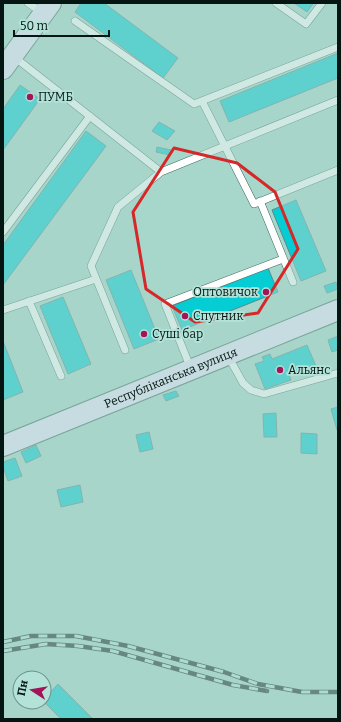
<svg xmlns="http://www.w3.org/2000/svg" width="341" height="722" viewBox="0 0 341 722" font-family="Bitter,serif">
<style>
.building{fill:#06ccd3;stroke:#5a8a8c}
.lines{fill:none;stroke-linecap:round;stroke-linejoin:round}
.lane-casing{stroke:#3e6a61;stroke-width:8}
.secondary-casing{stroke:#3e6a61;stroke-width:22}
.lane{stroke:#fff;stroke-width:7}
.secondary{stroke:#ebe4fa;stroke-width:20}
.rail-casing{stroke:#182c28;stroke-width:4.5}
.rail{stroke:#b3e3d8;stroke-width:3;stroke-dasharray:9;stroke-linecap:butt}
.marked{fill:none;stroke:#d62828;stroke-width:3;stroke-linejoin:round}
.poi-dot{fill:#a41458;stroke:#b3e3d8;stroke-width:1.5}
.labels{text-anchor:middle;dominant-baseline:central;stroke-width:3.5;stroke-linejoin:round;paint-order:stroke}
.poi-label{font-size:12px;fill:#041512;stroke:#b3e3d8;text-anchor:start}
.street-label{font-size:12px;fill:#041512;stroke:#b3e3d8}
</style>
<rect width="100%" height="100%" fill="#a7d6cb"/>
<path class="building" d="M 81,3 L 104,3 L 178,58 L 163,78 L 75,12 Z
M 294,3 L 314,3 L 307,12 Z
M 338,53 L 338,78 L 229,122 L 220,101 Z
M 20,85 L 40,99 L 3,150 L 3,109 Z
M 159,122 L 175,131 L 167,140 L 152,131 Z
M 86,131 L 106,146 L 3,285 L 3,245 Z
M 157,147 L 171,150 L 170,155 L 156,152 Z
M 296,200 L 326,271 L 301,281 L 272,210 Z
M 268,268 L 278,292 L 182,330 L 172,306 Z
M 131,270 L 159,339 L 134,349 L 106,280 Z
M 336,282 L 338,289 L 327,293 L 324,286 Z
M 63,297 L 91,364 L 68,374 L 40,306 Z
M 338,336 L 338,350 L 332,352 L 328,340 Z
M 3,341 L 23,392 L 3,400 Z
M 307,345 L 316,366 L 289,375 L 291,380 L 265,389 L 255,364 L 264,361 L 262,357 L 270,354 L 272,359 Z
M 176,391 L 179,396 L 166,401 L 163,395 Z
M 338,407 L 338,430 L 337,430 L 331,409 Z
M 276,413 L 277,437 L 264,437 L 263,414 Z
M 149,432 L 153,449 L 140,452 L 136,435 Z
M 301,433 L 317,434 L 317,454 L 301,453 Z
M 36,445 L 41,456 L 26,463 L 21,452 Z
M 15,458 L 22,476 L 8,481 L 3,467 L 3,462 Z
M 80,485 L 83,502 L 61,507 L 57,490 Z
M 58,684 L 93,719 L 61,719 L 44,702 L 44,699 Z"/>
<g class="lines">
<defs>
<path id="lane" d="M 28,3 L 43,13
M 276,3 L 306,24 L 322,3
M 75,21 L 194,104 L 338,47
M 13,56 L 161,172
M 202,101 L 254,204 L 338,170
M 260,201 L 293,282
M 3,232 L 90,116
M 29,301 L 61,376
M 3,310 L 96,279
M 125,350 L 91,266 L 118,207 L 161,172 L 338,100
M 228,356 L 243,383 L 251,390 L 264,394 L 338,373
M 191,369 L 165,304 L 283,259"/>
<g id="secondary">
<path d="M 3,69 L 51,3"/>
<path id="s1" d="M 3,446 L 338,310"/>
</g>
</defs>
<use href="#lane" class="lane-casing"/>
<use href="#secondary" class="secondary-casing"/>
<use href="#lane" class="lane"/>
<use href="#secondary" class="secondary"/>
<defs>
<path id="rail" d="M 3,642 L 31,636 L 76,636 L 128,646 L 224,672 L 258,684 L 302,692 L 338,692
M 3,651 L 46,644 L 78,646 L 113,651 L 233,685 L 267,691"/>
</defs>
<use href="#rail" class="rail-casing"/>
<use href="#rail" class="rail"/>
</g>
<path d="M0 0H341V722H0ZM 174,148 L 237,163 L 275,192 L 298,249 L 258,313 L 195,322 L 146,289 L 133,212 Z" fill="#a7d6cb" fill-opacity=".55" fill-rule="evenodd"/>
<path class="marked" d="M 174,148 L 237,163 L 275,192 L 298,249 L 258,313 L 195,322 L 146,289 L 133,212 Z"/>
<g class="poi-dot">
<circle cx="30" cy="97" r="4"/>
<circle cx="266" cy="292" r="4"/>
<circle cx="185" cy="316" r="4"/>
<circle cx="144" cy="334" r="4"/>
<circle cx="280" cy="370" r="4"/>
</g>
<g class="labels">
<g class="poi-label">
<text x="38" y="97">ПУМБ</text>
<text x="258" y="292" text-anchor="end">Оптовичок</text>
<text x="193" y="316">Спутник</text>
<text x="152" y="334">Суші бар</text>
<text x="288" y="370">Альянс</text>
</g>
<g class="street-label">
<text stroke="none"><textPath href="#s1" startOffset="181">Республіканська вулиця</textPath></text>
</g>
</g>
<rect width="341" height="722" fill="none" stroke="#041512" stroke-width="8"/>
<g transform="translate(32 690) rotate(282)"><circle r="19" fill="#b3e3d8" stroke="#6d9189"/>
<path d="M0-3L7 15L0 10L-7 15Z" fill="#a41458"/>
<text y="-6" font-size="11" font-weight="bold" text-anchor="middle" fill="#041512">Пн</text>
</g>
<path d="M14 30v6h95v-6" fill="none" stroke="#041512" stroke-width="2"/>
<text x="20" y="30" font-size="12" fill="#041512" stroke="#b3e3d8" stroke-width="3" paint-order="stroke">50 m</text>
</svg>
